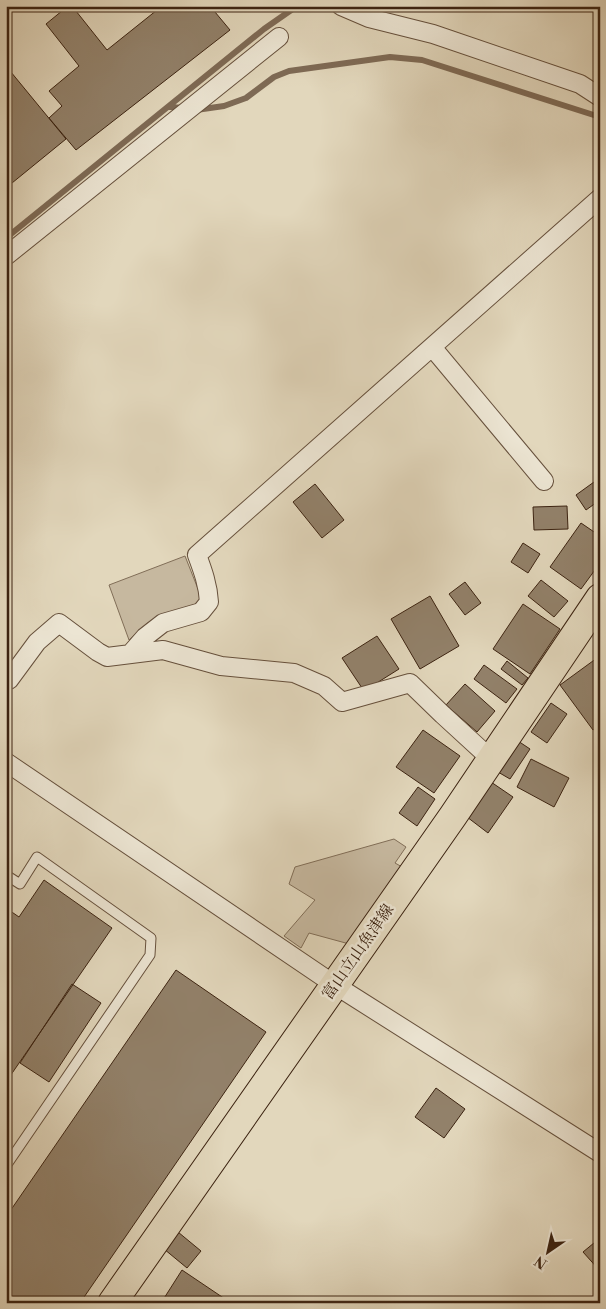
<svg xmlns="http://www.w3.org/2000/svg" width="606" height="1309" viewBox="0 0 606 1309" font-family="'Libre Bodoni','Noto Serif JP',serif">
<style>
.green{fill:#c6b89f;stroke:#816e58}
.lines{fill:none;stroke-linecap:round;stroke-linejoin:round}
.stream{stroke:#7e6a55;stroke-width:6}
.building{fill:#92816a;stroke:#3c2311}
.service-casing{stroke:#66503c;stroke-width:11}
.minor-casing{stroke:#66503c;stroke-width:20}
.primary-casing{stroke:#3c2311;stroke-width:30}
.service{stroke:#ece5d3;stroke-width:9}
.minor{stroke:#ece5d3;stroke-width:18}
.primary{stroke:#e2d7bc;stroke-width:28}
.labels{text-anchor:middle;dominant-baseline:central;stroke-width:5;stroke-linejoin:round;paint-order:stroke}
.street-label{font-size:16px;fill:#3c2311;stroke:#ece5d3}
</style>
<rect width="100%" height="100%" fill="#e2d7bc"/>
<filter id="stains"><feTurbulence type="fractalNoise" baseFrequency=".004" numOctaves="4"/><feColorMatrix values="0 0 0 0 .2 0 0 0 0 .09 0 0 0 0 .02 0 0 0 .5 -.17"/></filter>
<radialGradient id="worn" r=".72"><stop offset=".6" stop-color="#630" stop-opacity="0"/><stop offset="1" stop-color="#630" stop-opacity=".3"/></radialGradient>
<path class="green" d="M 185,556 L 200,594 L 199,603 L 157,617 L 146,624 L 129,640 L 109,585 Z
M 394,839 L 406,847 L 395,863 L 404,868 L 353,945 L 309,933 L 301,948 L 284,936 L 315,900 L 289,884 L 295,867 Z"/>
<g class="lines">
<path class="stream" d="M 170,107 L 184,108
M 196,110 L 224,106 L 246,98 L 274,77 L 289,71 L 390,57 L 422,60 L 600,117
M 6,238 L 264,29 L 297,6"/>
</g>
<path class="building" d="M 68,6 L 72,6 L 107,50 L 162,6 L 210,6 L 230,30 L 76,150 L 49,118 L 62,106 L 49,91 L 79,66 L 46,24 Z
M 6,66 L 66,139 L 12,183 L 6,177 Z
M 594,482 L 600,491 L 600,500 L 586,510 L 576,495 Z
M 315,484 L 344,520 L 322,538 L 293,502 Z
M 567,506 L 568,529 L 534,530 L 533,507 Z
M 581,523 L 600,536 L 600,563 L 581,589 L 550,567 Z
M 523,543 L 540,554 L 528,573 L 511,562 Z
M 541,580 L 568,601 L 554,617 L 528,596 Z
M 465,582 L 481,603 L 465,615 L 449,594 Z
M 430,596 L 459,646 L 420,669 L 391,619 Z
M 523,604 L 560,629 L 530,674 L 493,649 Z
M 377,636 L 399,669 L 364,691 L 342,658 Z
M 597,658 L 600,661 L 600,725 L 593,730 L 560,685 Z
M 507,661 L 528,678 L 522,685 L 501,669 Z
M 484,665 L 517,689 L 506,703 L 474,679 Z
M 465,684 L 495,711 L 477,732 L 446,705 Z
M 551,703 L 567,714 L 547,743 L 531,732 Z
M 423,730 L 460,756 L 434,793 L 396,767 Z
M 518,741 L 530,749 L 510,779 L 498,772 Z
M 531,759 L 569,778 L 554,807 L 517,787 Z
M 491,782 L 513,797 L 488,833 L 467,817 Z
M 418,787 L 435,799 L 417,826 L 399,813 Z
M 44,880 L 112,928 L 6,1082 L 6,908 L 19,917 Z
M 176,970 L 266,1032 L 80,1303 L 6,1303 L 6,1217 Z
M 72,984 L 101,1003 L 49,1082 L 20,1063 Z
M 436,1088 L 465,1109 L 444,1138 L 415,1117 Z
M 178,1232 L 201,1251 L 187,1268 L 164,1249 Z
M 600,1238 L 600,1271 L 583,1252 Z
M 182,1270 L 231,1303 L 161,1303 Z"/>
<g class="lines">
<defs>
<path id="service" d="M 6,875 L 20,884 L 37,857 L 151,938 L 150,955 L 6,1166"/>
<path id="minor" d="M 341,6 L 369,18 L 433,34 L 580,84 L 600,97
M 6,256 L 279,37
M 432,347 L 544,481
M 131,653 L 145,637 L 163,623 L 201,612 L 209,602 C 208,585 203,571 197,555 L 600,198
M 6,677 L 9,680 L 37,642 L 59,623 L 98,652 L 107,657 L 163,650 L 221,666 L 294,673 L 324,686 L 342,702 L 410,683 L 443,715 L 491,759
M 6,762 L 335,985 L 600,1153"/>
<path id="primary" d="M 112,1303 L 453,816 L 600,598"/>
</defs>
<use href="#service" class="service-casing"/>
<use href="#minor" class="minor-casing"/>
<use href="#primary" class="primary-casing"/>
<use href="#service" class="service"/>
<use href="#minor" class="minor"/>
<use href="#primary" class="primary"/>
</g>
<g class="labels">
<g class="street-label">
<text transform="translate(358 952) rotate(-55)">富山立山魚津線</text>
</g>
</g>
<rect width="606" height="1309" fill="none" stroke="#e2d7bc" stroke-width="25"/>
<rect x="8" y="8" width="591" height="1294" fill="none" stroke="#3c2311" stroke-width="2.5"/>
<rect x="12" y="12" width="581" height="1284" fill="none" stroke="#3c2311"/>
<g transform="translate(548 1252) rotate(214)" stroke="#ece5d3" stroke-width="4" paint-order="stroke">
<path d="M0-4L9 19L0 12L-9 19Z" fill="#3c2311"/>
<text y="-8" font-size="14" font-weight="bold" text-anchor="middle" fill="#3c2311">N</text>
</g>
<rect width="100%" height="100%" filter="url(#stains)"/>
<rect width="100%" height="100%" fill="url(#worn)"/>
</svg>
